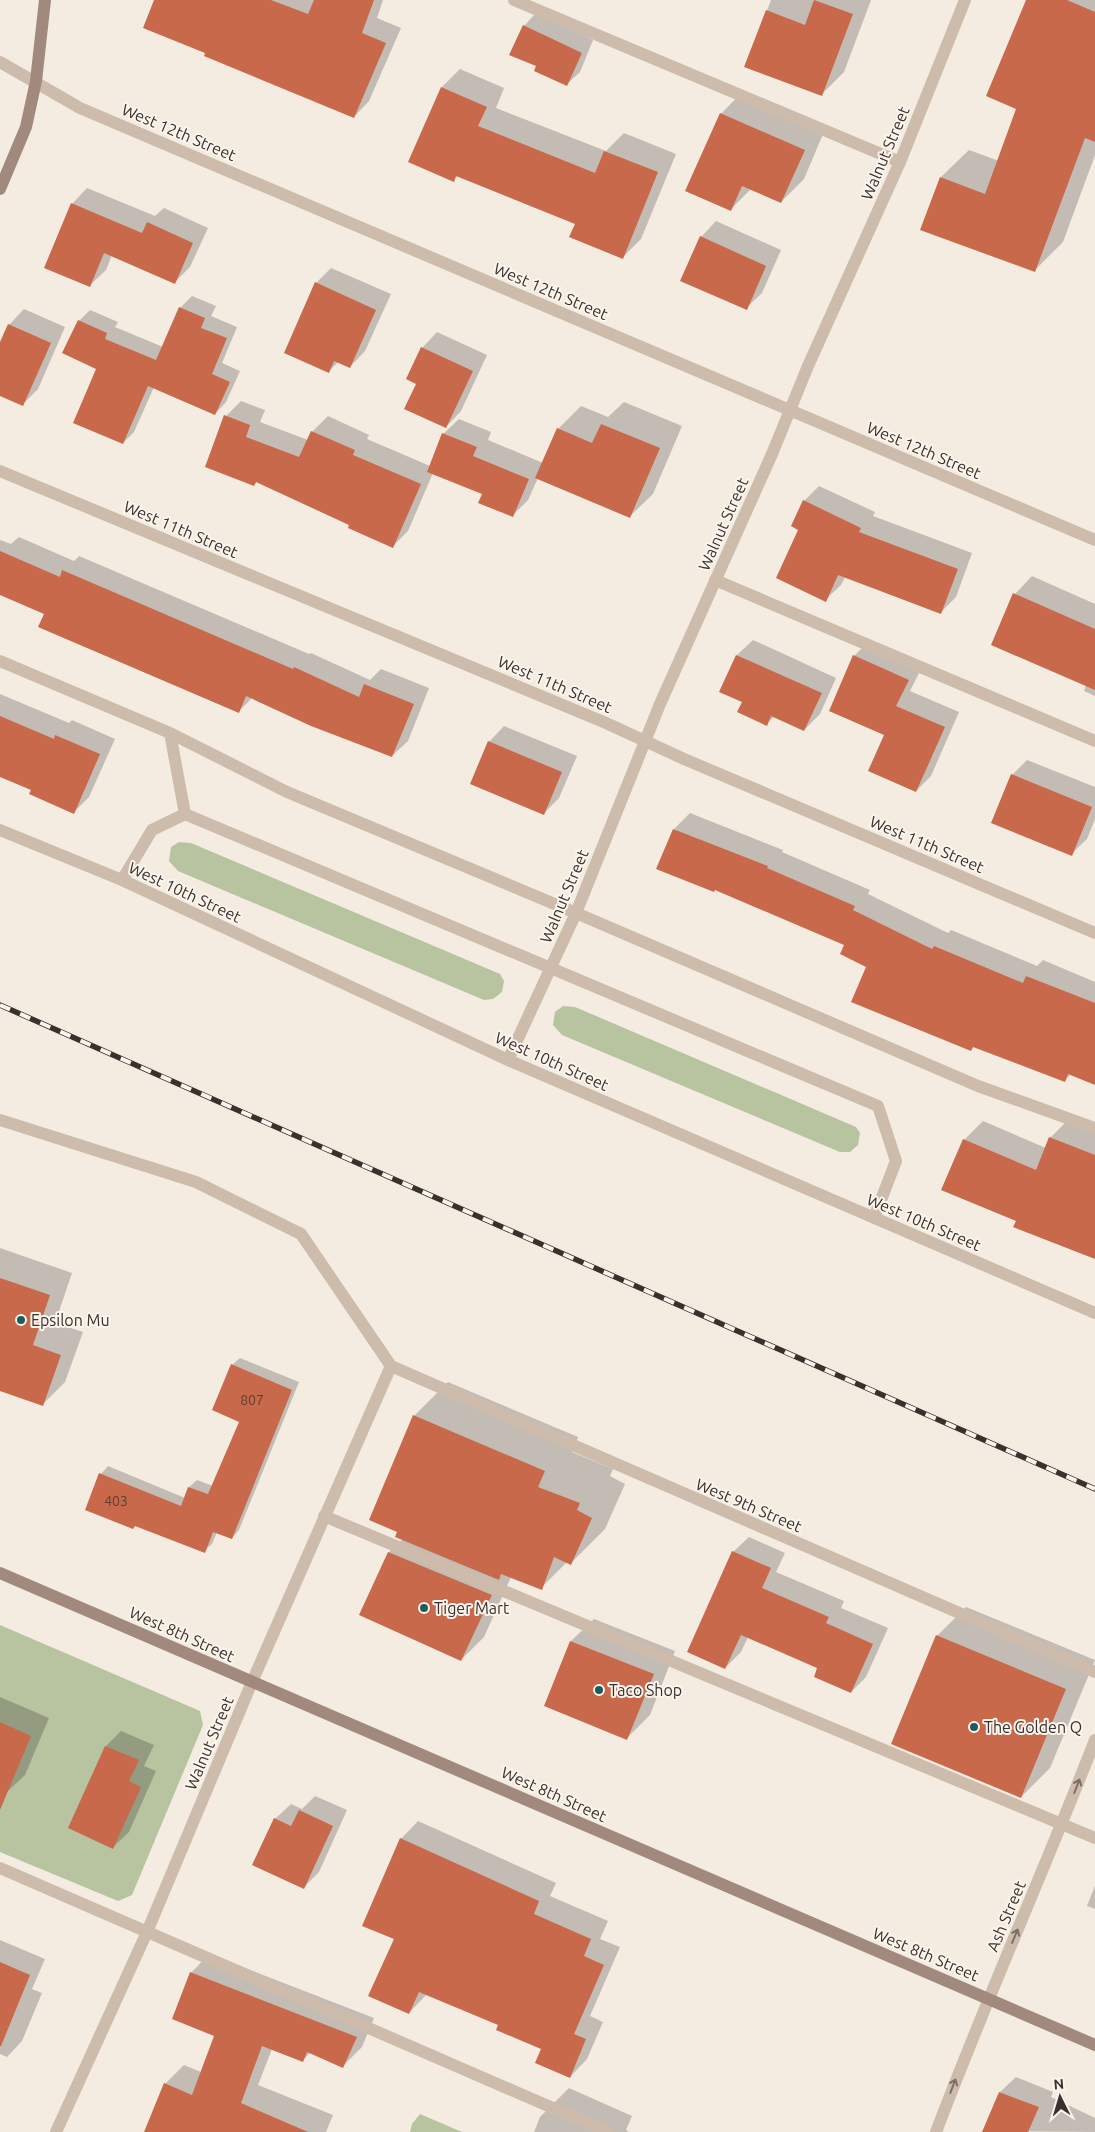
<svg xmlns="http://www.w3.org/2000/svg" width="1095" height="2132" viewBox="0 0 1095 2132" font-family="Ubuntu,sans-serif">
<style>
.green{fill:#b8c4a0}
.shadow{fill:#0003}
.building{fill:#c8694b}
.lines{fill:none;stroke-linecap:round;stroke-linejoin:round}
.lane{stroke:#cdbbac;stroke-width:12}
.street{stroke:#cdbbac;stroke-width:12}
.secondary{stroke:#a18a7d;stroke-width:12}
.rail-casing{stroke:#3b302b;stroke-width:5.5}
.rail{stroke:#fbf5ee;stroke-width:4;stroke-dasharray:11;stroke-linecap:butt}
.oneway{stroke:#7d6f65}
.poi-dot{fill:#1f5a5e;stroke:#fbf5ee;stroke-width:2}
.labels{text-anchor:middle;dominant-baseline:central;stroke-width:4;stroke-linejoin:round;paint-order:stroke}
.number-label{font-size:14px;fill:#5e3e33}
.street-label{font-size:16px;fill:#3b302b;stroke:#fbf5ee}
.poi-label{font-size:16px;fill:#3b302b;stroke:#fbf5ee;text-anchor:start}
</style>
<rect width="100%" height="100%" fill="#f4ebe1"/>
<path class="green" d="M 179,842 L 191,843 L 500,974 L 504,981 L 502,992 L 493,999 L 484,1000 L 178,871 L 169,861 L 171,847 Z
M 563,1006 L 575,1007 L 856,1127 L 860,1133 L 858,1145 L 850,1152 L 840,1152 L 562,1035 L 553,1025 L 555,1012 Z
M 0,1625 L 200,1711 L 203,1725 L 132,1895 L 118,1901 L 0,1852 Z
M 420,2114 L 462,2132 L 410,2132 L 412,2124 Z"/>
<path class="shadow" d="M 155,0 L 383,0 L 377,18 L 401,28 L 369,101 L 354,117 L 207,53 Z
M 771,0 L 871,0 L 844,72 L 822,94 L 746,66 Z
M 1028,0 L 1095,0 L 1095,155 L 1063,242 L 1035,270 L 941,177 L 969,150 L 999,161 L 1018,108 Z
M 536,13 L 593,40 L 580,72 L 567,84 L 538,66 L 524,26 Z
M 460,69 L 504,88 L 496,108 L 606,151 L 624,133 L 676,154 L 641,239 L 623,257 L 577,223 L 458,176 L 453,180 L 409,161 L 442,87 Z
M 743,91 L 826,127 L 804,179 L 781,202 L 751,189 L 731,209 L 721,114 Z
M 87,188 L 155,216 L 164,208 L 208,228 L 190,267 L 174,283 L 112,255 L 106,270 L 90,285 L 72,204 Z
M 716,221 L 781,250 L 762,293 L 746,308 L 701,237 Z
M 331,268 L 391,294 L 365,351 L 350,367 L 338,362 L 329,371 L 316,283 Z
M 192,296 L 216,306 L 211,316 L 237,327 L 222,363 L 240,371 L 226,402 L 215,414 L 154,387 L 134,432 L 123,443 L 98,368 L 79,321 L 90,310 L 118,322 L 115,327 L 163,347 L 180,308 Z
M 24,309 L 65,327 L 38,389 L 23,404 L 0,395 L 0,345 L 9,325 Z
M 437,332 L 487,355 L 461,411 L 446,427 L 417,384 L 422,348 Z
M 241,401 L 265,410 L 260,422 L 308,440 L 312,432 L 328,416 L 369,435 L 367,439 L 430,466 L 443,434 L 459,419 L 491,432 L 488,440 L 543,463 L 558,429 L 581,406 L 608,417 L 624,402 L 682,426 L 653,494 L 630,516 L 538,478 L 528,500 L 512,516 L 484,493 L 433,473 L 408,531 L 393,546 L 351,524 L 257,481 L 254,485 L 226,416 Z
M 819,486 L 875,512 L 873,516 L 972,553 L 956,597 L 941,612 L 845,577 L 841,585 L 825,600 L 804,501 Z
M 19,537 L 74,561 L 79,556 L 309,654 L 311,653 L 370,680 L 381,669 L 429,688 L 408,741 L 392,756 L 252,698 L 239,711 L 45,613 L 0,594 L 0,540 L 11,544 Z
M 1032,576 L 1095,604 L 1095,696 L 1084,691 L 1086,685 L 1015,594 Z
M 753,640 L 836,678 L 820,714 L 804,730 L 775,716 L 766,724 L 744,701 L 721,691 L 737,655 Z
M 869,641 L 923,665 L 910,691 L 959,712 L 931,776 L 916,791 L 886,734 L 830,711 L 854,656 Z
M 0,694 L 69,723 L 72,720 L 115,739 L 89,797 L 74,812 L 33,789 L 0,775 Z
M 504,726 L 577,756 L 559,798 L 544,813 L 489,742 Z
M 1027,760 L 1095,787 L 1095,819 L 1087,839 L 1071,854 L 1012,775 Z
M 690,813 L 783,850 L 782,852 L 870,890 L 868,894 L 948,933 L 951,930 L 1037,966 L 1043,960 L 1095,982 L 1095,1084 L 1071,1074 L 1064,1081 L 974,1046 L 971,1050 L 868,967 L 846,944 L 674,829 Z
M 1070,1118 L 1095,1129 L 1095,1258 L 1017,1221 L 964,1140 L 983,1121 L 1046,1148 L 1050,1138 Z
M 0,1248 L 72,1273 L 55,1323 L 83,1332 L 65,1382 L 43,1404 L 0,1389 Z
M 240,1358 L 299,1382 L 239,1530 L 232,1538 L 217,1532 L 212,1544 L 204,1551 L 101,1474 L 108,1466 L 185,1498 L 189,1487 L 197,1480 L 213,1486 L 241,1421 L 232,1365 Z
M 448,1382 L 578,1437 L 572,1452 L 613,1469 L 610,1476 L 625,1484 L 605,1529 L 571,1563 L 567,1562 L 541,1588 L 511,1577 L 484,1637 L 461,1660 L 361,1614 L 389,1552 L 403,1539 L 414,1416 Z
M 749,1537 L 785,1553 L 776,1572 L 844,1601 L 841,1608 L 888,1628 L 866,1677 L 851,1692 L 819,1668 L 748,1637 L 741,1652 L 725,1668 L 733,1552 Z
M 966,1607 L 1095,1660 L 1050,1768 L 1021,1797 L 937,1636 Z
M 594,1619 L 675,1651 L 650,1715 L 627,1738 L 546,1706 L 571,1641 Z
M 0,1697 L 49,1718 L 25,1775 L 6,1793 L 0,1790 Z
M 121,1731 L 154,1745 L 144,1766 L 156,1771 L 129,1832 L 113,1847 L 70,1828 L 106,1746 Z
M 315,1796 L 347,1810 L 319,1872 L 304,1887 L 275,1819 L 291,1804 L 302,1809 Z
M 418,1821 L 556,1883 L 550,1896 L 608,1921 L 600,1939 L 620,1947 L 590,2016 L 603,2022 L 587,2059 L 570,2077 L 543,2048 L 499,2024 L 427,1994 L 409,2013 L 396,1939 L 401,1839 Z
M 1095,1886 L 1095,1909 L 1087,1906 Z
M 0,1940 L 45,1959 L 32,1989 L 42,1993 L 22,2041 L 7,2057 L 0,2054 Z
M 209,1954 L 374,2018 L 362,2047 L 343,2066 L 311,2052 L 303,2060 L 272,2049 L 258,2085 L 333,2115 L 326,2132 L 148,2132 L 165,2084 L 184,2065 L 201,2072 L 215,2035 L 191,1973 Z
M 1016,2077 L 1053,2092 L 1051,2097 L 1095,2118 L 1095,2132 L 984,2131 L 1000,2092 Z
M 569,2088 L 632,2116 L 626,2130 L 629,2132 L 534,2132 L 540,2117 Z"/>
<path class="building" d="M 154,0 L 271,0 L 308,14 L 314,0 L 374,0 L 362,33 L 386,43 L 354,118 L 204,56 L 205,53 L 143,28 Z
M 814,0 L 853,14 L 822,96 L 744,67 L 766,10 L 805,25 Z
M 1026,0 L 1067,0 L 1095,12 L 1095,142 L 1085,138 L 1035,272 L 920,230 L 940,177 L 985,194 L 1016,109 L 986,96 Z
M 523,25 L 582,53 L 567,86 L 534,71 L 536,66 L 509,55 Z
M 441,87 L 487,107 L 478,126 L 595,173 L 604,151 L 658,172 L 623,259 L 569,237 L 575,224 L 456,176 L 454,182 L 408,162 Z
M 720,113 L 805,150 L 781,203 L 742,186 L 731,211 L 685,191 Z
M 71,203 L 142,233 L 147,222 L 193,243 L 175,284 L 104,253 L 90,287 L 44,268 Z
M 700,236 L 766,266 L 747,310 L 680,281 Z
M 315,282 L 376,310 L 350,368 L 334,361 L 329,373 L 284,353 Z
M 179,307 L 205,318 L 201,328 L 227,338 L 212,374 L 230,382 L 215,415 L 148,386 L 123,444 L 73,423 L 96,369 L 62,353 L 78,320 L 107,333 L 105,339 L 156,360 Z
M 8,324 L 51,343 L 23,406 L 0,396 L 0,342 Z
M 421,347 L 473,371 L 446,428 L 404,409 L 416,384 L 406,379 Z
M 224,415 L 250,425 L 246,437 L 299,457 L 311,431 L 355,450 L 353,455 L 421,484 L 393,548 L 348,528 L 349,525 L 256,482 L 254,486 L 205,467 Z
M 601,424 L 660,448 L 630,518 L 535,478 L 557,428 L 592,443 Z
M 442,433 L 477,447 L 473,456 L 529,479 L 513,517 L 478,503 L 482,494 L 427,472 Z
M 803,500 L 861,528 L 859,532 L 958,569 L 941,614 L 838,575 L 826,602 L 776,578 L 798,530 L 791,526 Z
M 0,551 L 60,577 L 62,570 L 293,669 L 294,667 L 359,697 L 364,684 L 414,704 L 392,757 L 311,726 L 246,696 L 239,713 L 38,627 L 44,614 L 0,595 Z
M 1013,593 L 1095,629 L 1095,690 L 991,645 Z
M 736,655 L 822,693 L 804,731 L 771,716 L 767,726 L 737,712 L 742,702 L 719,692 Z
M 853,655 L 909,680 L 896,706 L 945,727 L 916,792 L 868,771 L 884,735 L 829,711 Z
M 0,716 L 54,739 L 55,735 L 100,754 L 74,814 L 29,794 L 31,790 L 0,777 Z
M 488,741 L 562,772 L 544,815 L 470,784 Z
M 1011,774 L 1092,807 L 1072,856 L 991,823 Z
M 673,829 L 768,866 L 767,868 L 855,906 L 853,910 L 932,949 L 934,946 L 1023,983 L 1026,976 L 1095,1003 L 1095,1085 L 1068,1074 L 1065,1082 L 973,1047 L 971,1051 L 851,1002 L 866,967 L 840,954 L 844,945 L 715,890 L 714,892 L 656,869 Z
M 1049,1137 L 1095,1155 L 1095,1259 L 1013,1227 L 1016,1221 L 941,1190 L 963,1139 L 1036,1170 Z
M 0,1278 L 50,1295 L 33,1345 L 61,1355 L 43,1406 L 0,1391 Z
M 231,1364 L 292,1390 L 232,1539 L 213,1532 L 205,1553 L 135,1526 L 133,1529 L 85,1510 L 99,1473 L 181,1506 L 188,1487 L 208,1494 L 239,1422 L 212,1410 Z
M 413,1415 L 545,1471 L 538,1487 L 580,1503 L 577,1510 L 592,1518 L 571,1565 L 554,1557 L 542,1590 L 501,1574 L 499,1580 L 395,1537 L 397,1532 L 369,1520 Z
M 732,1551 L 771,1568 L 762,1588 L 829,1617 L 826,1623 L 873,1644 L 851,1693 L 814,1677 L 817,1668 L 741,1635 L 725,1669 L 687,1652 Z
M 388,1552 L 492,1595 L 461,1661 L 359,1615 Z
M 936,1635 L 1066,1689 L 1021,1798 L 891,1744 Z
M 570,1641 L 654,1674 L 627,1740 L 544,1706 Z
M 0,1722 L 31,1736 L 0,1810 Z
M 105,1746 L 139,1760 L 129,1781 L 141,1787 L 113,1849 L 68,1828 Z
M 299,1810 L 333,1826 L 304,1889 L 252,1865 L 274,1818 L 291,1826 Z
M 400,1838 L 539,1901 L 534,1914 L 591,1939 L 584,1956 L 604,1965 L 574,2034 L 586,2039 L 570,2078 L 535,2063 L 541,2049 L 496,2030 L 498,2025 L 419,1992 L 409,2014 L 368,1996 L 394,1939 L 362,1926 Z
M 0,1962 L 30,1975 L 1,2046 L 0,2046 Z
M 190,1972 L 357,2037 L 343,2068 L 307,2052 L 303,2062 L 262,2046 L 241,2103 L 308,2132 L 144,2132 L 164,2083 L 192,2095 L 214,2036 L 172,2019 Z
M 999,2092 L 1039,2107 L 1028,2132 L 982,2132 Z"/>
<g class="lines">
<path class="lane" d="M 514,0 L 900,162
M 715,580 L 1095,741
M 0,661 L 170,733 L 287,792 L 576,913 L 978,1086 L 1095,1128
M 170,733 L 185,814
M 0,1120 L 196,1182 L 301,1234 L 391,1366
M 324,1516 L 1095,1838
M 0,1868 L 608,2132"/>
<path class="street" d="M 0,62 L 80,108 L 1095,540
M 0,471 L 606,723 L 684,759 L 1095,933
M 0,830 L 122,880 L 508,1060 L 1095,1313
M 122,880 L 152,830 L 185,814 L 878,1106 L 896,1161 L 874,1218
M 508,1060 L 576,913 L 660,704 L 772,454 L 808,366 L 900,162 L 965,0
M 56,2132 L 147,1932 L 252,1682 L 391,1366 L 1095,1672
M 936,2132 C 986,2000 1044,1871 1095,1740"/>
<path class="secondary" d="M 0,189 L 26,127 L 36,81 L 45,0
M 0,1573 L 1095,2045"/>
<defs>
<path id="rail" d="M 0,1005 L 1095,1489"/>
</defs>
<use href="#rail" class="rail-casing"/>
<use href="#rail" class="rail"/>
</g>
<defs><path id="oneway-shaft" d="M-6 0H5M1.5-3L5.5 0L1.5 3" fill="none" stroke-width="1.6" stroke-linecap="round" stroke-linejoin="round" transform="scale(1.25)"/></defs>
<g class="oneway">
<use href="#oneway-shaft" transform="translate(1077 1786) rotate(-69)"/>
<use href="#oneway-shaft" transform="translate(1015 1936) rotate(-67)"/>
<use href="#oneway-shaft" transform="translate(953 2086) rotate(-69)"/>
</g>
<g class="poi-dot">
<circle cx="21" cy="1320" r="5"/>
<circle cx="424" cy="1608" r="5"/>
<circle cx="599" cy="1690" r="5"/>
<circle cx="974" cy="1727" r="5"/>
</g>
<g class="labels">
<g class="number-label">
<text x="252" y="1400">807</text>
<text x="116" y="1501">403</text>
</g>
<g class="street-label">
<text transform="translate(179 132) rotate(23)">West 12th Street</text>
<text transform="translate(885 153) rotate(-67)">Walnut Street</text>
<text transform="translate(551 291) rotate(23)">West 12th Street</text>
<text transform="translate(924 450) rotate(23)">West 12th Street</text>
<text transform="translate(723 524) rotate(-66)">Walnut Street</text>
<text transform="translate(181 529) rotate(23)">West 11th Street</text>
<text transform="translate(555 684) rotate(23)">West 11th Street</text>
<text transform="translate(927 844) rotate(23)">West 11th Street</text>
<text transform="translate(185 892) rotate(25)">West 10th Street</text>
<text transform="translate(564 896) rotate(-67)">Walnut Street</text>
<text transform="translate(552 1061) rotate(24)">West 10th Street</text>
<text transform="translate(924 1222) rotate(23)">West 10th Street</text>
<text transform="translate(749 1505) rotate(23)">West 9th Street</text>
<text transform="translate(182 1634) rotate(24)">West 8th Street</text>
<text transform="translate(209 1743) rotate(-67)">Walnut Street</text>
<text transform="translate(554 1794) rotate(24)">West 8th Street</text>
<text transform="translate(1006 1916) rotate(-67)">Ash Street</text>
<text transform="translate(926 1954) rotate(23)">West 8th Street</text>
</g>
<g class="poi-label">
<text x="31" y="1320">Epsilon Mu</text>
<text x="434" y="1608">Tiger Mart</text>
<text x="609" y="1690">Taco Shop</text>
<text x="984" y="1727">The Golden Q</text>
</g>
</g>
<g transform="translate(1060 2097) rotate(355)" stroke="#fbf5ee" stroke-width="4" paint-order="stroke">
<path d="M0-4L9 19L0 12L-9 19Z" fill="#3b302b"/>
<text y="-8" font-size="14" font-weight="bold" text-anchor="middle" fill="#3b302b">N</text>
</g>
</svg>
